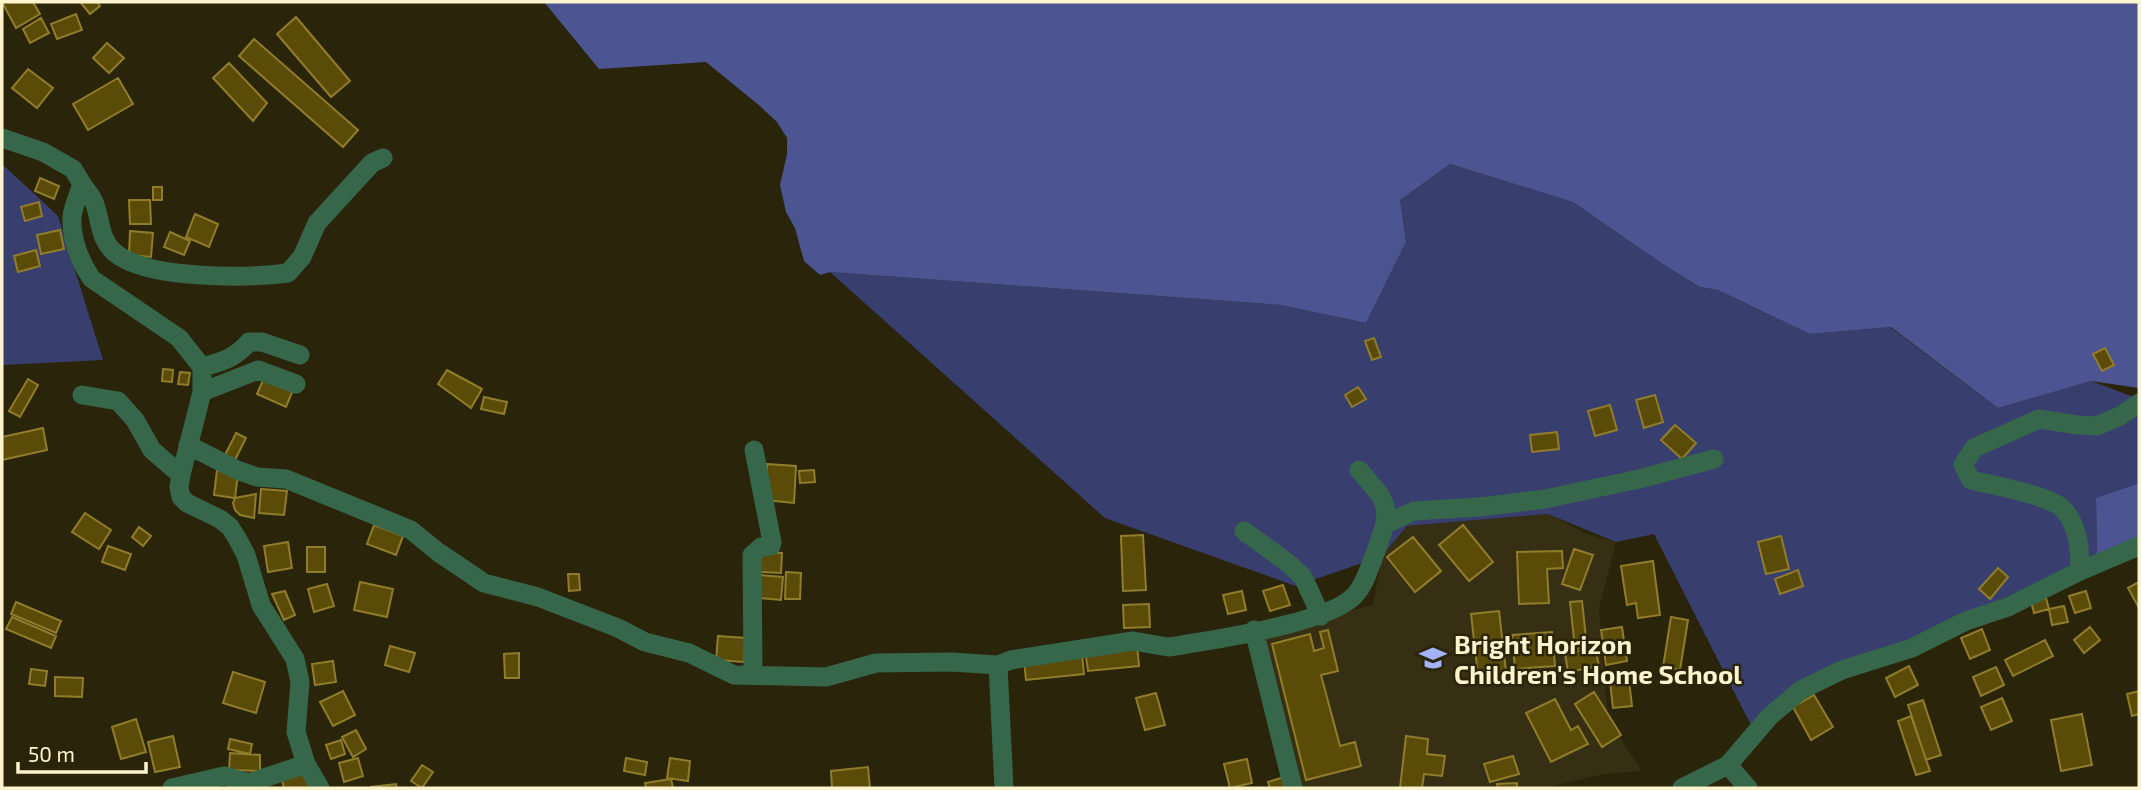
<svg xmlns="http://www.w3.org/2000/svg" width="2141" height="790" viewBox="0 0 2141 790" font-family="'Exo 2',sans-serif">
<style>
.built{fill:#362f13}
.green{fill:#383f6f}
.forest{fill:#4c5592}
.building{fill:#5a4c08;stroke:#907d2b;stroke-width:2}
.lines{fill:none;stroke-linecap:round;stroke-linejoin:round}
.minor{stroke:#37674a;stroke-width:19}
.tertiary{stroke:#37674a;stroke-width:19}
.labels{text-anchor:middle;dominant-baseline:central;stroke-width:5;stroke-linejoin:round;paint-order:stroke}
.poi-label{font-size:26px;font-weight:bold;fill:#fdf4cd;stroke:#2a240b;text-anchor:start}
</style>
<rect width="100%" height="100%" fill="#2a240b"/>
<path class="built" d="M 1549,514 L 1587,534 L 1616,542 L 1599,609 L 1608,720 L 1642,771 L 1603,774 L 1546,788 L 1297,788 L 1258,634 L 1373,605 L 1382,556 L 1407,526 Z"/>
<path class="green" d="M 2,164 L 58,216 L 103,360 L 2,365 Z
M 1450,164 L 1573,202 L 1664,265 L 1700,287 L 1718,290 L 1810,334 L 1890,327 L 1998,408 L 2091,381 L 2139,399 L 2139,483 L 2096,498 L 2097,556 L 1801,690 L 1755,733 L 1654,534 L 1616,542 L 1548,514 L 1407,526 L 1382,556 L 1296,586 L 1105,518 L 830,272 L 1281,305 L 1366,323 L 1406,242 L 1400,200 Z"/>
<path class="forest" d="M 544,2 L 2139,2 L 2139,388 L 2091,381 L 1998,408 L 1891,327 L 1810,334 L 1718,290 L 1700,287 L 1664,265 L 1573,202 L 1450,164 L 1400,200 L 1406,242 L 1366,323 L 1281,305 L 830,272 L 820,275 L 804,261 L 795,228 L 786,212 L 780,185 L 787,154 L 787,138 L 777,122 L 760,106 L 706,62 L 599,69 Z
M 2139,483 L 2139,537 L 2097,556 L 2096,498 Z"/>
<path class="building" d="M 2,2 L 33,2 L 40,14 L 16,28 Z
M 80,2 L 97,2 L 100,6 L 90,14 Z
M 76,14 L 82,30 L 57,39 L 51,24 Z
M 296,17 L 350,81 L 331,97 L 277,34 Z
M 41,18 L 49,33 L 30,43 L 23,29 Z
M 254,39 L 358,130 L 343,147 L 239,56 Z
M 107,43 L 124,58 L 109,73 L 93,58 Z
M 229,63 L 267,103 L 253,121 L 213,78 Z
M 28,69 L 53,88 L 37,108 L 12,88 Z
M 118,78 L 133,104 L 88,130 L 73,104 Z
M 40,178 L 59,186 L 54,199 L 35,191 Z
M 153,187 L 162,187 L 162,200 L 153,200 Z
M 129,200 L 150,200 L 151,224 L 130,224 Z
M 39,202 L 42,216 L 25,221 L 21,207 Z
M 195,214 L 218,224 L 209,247 L 186,237 Z
M 60,230 L 64,249 L 41,254 L 37,235 Z
M 130,231 L 153,233 L 151,257 L 129,255 Z
M 170,232 L 190,241 L 184,255 L 164,247 Z
M 36,250 L 40,266 L 18,272 L 14,256 Z
M 1374,338 L 1381,357 L 1372,360 L 1365,341 Z
M 2105,348 L 2114,365 L 2102,371 L 2093,354 Z
M 163,369 L 173,370 L 172,382 L 162,381 Z
M 447,370 L 482,389 L 471,408 L 438,384 Z
M 180,372 L 190,373 L 188,385 L 178,384 Z
M 264,378 L 293,390 L 286,407 L 257,394 Z
M 28,379 L 38,385 L 20,417 L 9,411 Z
M 1358,387 L 1366,399 L 1352,407 L 1345,395 Z
M 1655,395 L 1663,422 L 1644,428 L 1636,400 Z
M 484,397 L 507,402 L 504,414 L 481,409 Z
M 1610,405 L 1617,430 L 1595,436 L 1588,411 Z
M 1675,425 L 1696,443 L 1682,459 L 1661,440 Z
M 43,428 L 47,450 L 2,460 L 2,437 Z
M 1557,432 L 1559,449 L 1532,452 L 1530,435 Z
M 236,433 L 246,438 L 235,460 L 225,455 Z
M 767,464 L 796,466 L 794,503 L 765,500 Z
M 217,470 L 238,473 L 235,498 L 214,495 Z
M 814,470 L 815,482 L 800,483 L 799,471 Z
M 261,489 L 287,491 L 284,515 L 259,513 Z
M 256,494 L 254,518 L 240,515 L 235,510 L 233,503 L 235,498 Z
M 85,513 L 111,530 L 99,549 L 72,532 Z
M 374,525 L 403,536 L 396,555 L 367,544 Z
M 1463,525 L 1493,562 L 1469,581 L 1439,545 Z
M 139,527 L 151,536 L 143,546 L 132,537 Z
M 1143,535 L 1146,590 L 1123,591 L 1121,536 Z
M 1781,536 L 1789,569 L 1766,574 L 1758,542 Z
M 1413,537 L 1441,571 L 1415,592 L 1387,557 Z
M 288,542 L 292,568 L 268,572 L 264,546 Z
M 108,546 L 131,554 L 125,570 L 102,562 Z
M 307,547 L 325,547 L 325,572 L 307,572 Z
M 1574,549 L 1593,555 L 1580,590 L 1562,584 Z
M 1562,551 L 1563,568 L 1547,569 L 1549,603 L 1519,604 L 1517,552 Z
M 760,552 L 782,553 L 781,573 L 760,572 Z
M 1653,561 L 1660,615 L 1638,618 L 1636,603 L 1627,605 L 1621,566 Z
M 1998,568 L 2008,577 L 1990,599 L 1979,589 Z
M 1798,570 L 1803,586 L 1780,594 L 1775,579 Z
M 786,572 L 801,573 L 800,599 L 785,599 Z
M 568,574 L 579,574 L 580,590 L 569,591 Z
M 760,575 L 783,577 L 781,600 L 758,598 Z
M 360,582 L 393,589 L 387,617 L 354,610 Z
M 2139,582 L 2139,608 L 2128,588 Z
M 327,584 L 334,606 L 314,612 L 308,589 Z
M 1283,585 L 1290,605 L 1270,611 L 1263,591 Z
M 285,591 L 295,615 L 284,620 L 272,594 Z
M 1242,591 L 1246,610 L 1228,614 L 1223,595 Z
M 2086,591 L 2091,608 L 2075,613 L 2069,596 Z
M 2046,598 L 2049,609 L 2034,613 L 2031,601 Z
M 1582,601 L 1587,648 L 1575,649 L 1570,602 Z
M 16,602 L 61,621 L 56,633 L 11,614 Z
M 1149,604 L 1150,627 L 1124,628 L 1123,605 Z
M 2064,606 L 2068,622 L 2052,625 L 2049,609 Z
M 1499,611 L 1506,672 L 1478,675 L 1471,614 Z
M 12,617 L 56,636 L 51,648 L 6,629 Z
M 1671,617 L 1688,620 L 1680,670 L 1663,667 Z
M 1622,627 L 1627,661 L 1606,665 L 1601,630 Z
M 2090,627 L 2100,640 L 2084,653 L 2074,640 Z
M 1982,629 L 1990,650 L 1970,659 L 1961,638 Z
M 1328,630 L 1338,671 L 1321,675 L 1340,746 L 1355,742 L 1361,766 L 1306,780 L 1272,644 L 1310,634 L 1314,651 L 1324,648 L 1320,632 Z
M 1552,632 L 1555,666 L 1515,669 L 1512,635 Z
M 718,636 L 746,638 L 744,662 L 716,660 Z
M 2045,640 L 2053,656 L 2013,676 L 2005,660 Z
M 1137,644 L 1139,666 L 1088,671 L 1085,650 Z
M 390,646 L 415,653 L 409,672 L 385,665 Z
M 1595,648 L 1599,666 L 1568,672 L 1565,654 Z
M 519,653 L 519,678 L 505,678 L 504,654 Z
M 1082,654 L 1084,674 L 1026,680 L 1024,660 Z
M 333,661 L 336,682 L 315,685 L 312,664 Z
M 1909,666 L 1918,685 L 1895,697 L 1886,678 Z
M 1996,667 L 2004,685 L 1981,696 L 1973,677 Z
M 31,669 L 47,671 L 45,686 L 29,684 Z
M 233,672 L 265,682 L 256,713 L 223,703 Z
M 55,677 L 83,678 L 82,697 L 55,696 Z
M 1629,680 L 1632,706 L 1613,708 L 1610,682 Z
M 343,691 L 355,715 L 333,726 L 320,702 Z
M 2139,691 L 2139,714 L 2132,716 L 2127,694 Z
M 1594,692 L 1621,735 L 1602,747 L 1575,704 Z
M 1156,693 L 1165,725 L 1145,730 L 1136,698 Z
M 1814,695 L 1833,727 L 1811,740 L 1793,707 Z
M 2002,698 L 2012,721 L 1991,730 L 1981,707 Z
M 1555,699 L 1571,730 L 1578,726 L 1588,744 L 1551,762 L 1526,713 Z
M 1923,700 L 1941,755 L 1926,760 L 1908,705 Z
M 2082,714 L 2092,765 L 2061,771 L 2051,720 Z
M 1911,716 L 1930,771 L 1916,775 L 1898,721 Z
M 136,719 L 146,752 L 121,759 L 112,727 Z
M 356,730 L 366,749 L 353,757 L 342,737 Z
M 173,736 L 180,767 L 155,772 L 148,742 Z
M 1406,736 L 1428,739 L 1427,754 L 1445,756 L 1442,776 L 1424,774 L 1422,788 L 1400,788 Z
M 230,739 L 252,744 L 250,754 L 228,749 Z
M 341,740 L 345,754 L 331,759 L 326,745 Z
M 230,753 L 260,755 L 260,771 L 229,770 Z
M 1513,756 L 1519,774 L 1490,782 L 1484,764 Z
M 358,758 L 363,776 L 344,782 L 339,763 Z
M 626,758 L 647,762 L 645,775 L 624,771 Z
M 670,758 L 690,761 L 688,781 L 667,778 Z
M 1247,759 L 1252,783 L 1230,788 L 1224,764 Z
M 422,765 L 433,772 L 422,788 L 411,781 Z
M 868,767 L 870,788 L 832,788 L 831,771 Z
M 305,771 L 312,788 L 284,788 L 281,777 Z
M 1284,777 L 1287,788 L 1270,788 L 1268,782 Z
M 671,779 L 673,788 L 646,788 L 645,783 Z
M 1517,783 L 1517,788 L 1498,788 L 1497,784 Z
M 396,784 L 397,788 L 371,788 L 371,787 Z"/>
<g class="lines">
<path class="minor" d="M 2,138 L 43,152 L 73,169 L 82,184 C 79,194 73,206 72,217 C 71,239 80,262 92,279 L 179,338 L 202,367 L 202,392 L 181,475 L 179,487 L 181,497 L 187,503 L 220,519 L 230,527 L 237,538 L 246,555 L 261,605 L 295,659 L 300,682 L 296,732 L 306,764 L 320,788
M 82,184 C 86,190 92,196 94,202 C 101,219 99,239 114,252 C 146,280 247,278 288,273 L 302,257 L 317,223 L 372,163 L 383,158
M 202,367 C 222,362 235,358 249,342 L 262,342 L 300,355
M 202,392 L 258,370 L 296,384
M 82,395 L 118,401 L 135,420 L 152,450 L 181,475
M 188,445 L 237,470 L 257,477 L 286,479 L 411,530 L 438,552 L 484,583 L 538,597 L 618,628 L 645,642 L 689,653 L 734,675 L 826,677 L 876,663 L 951,662 L 998,665
M 1386,524 L 1414,511 L 1480,507 L 1545,499 L 1639,479 L 1714,459
M 1244,531 L 1289,564 L 1303,577 L 1321,616
M 1254,630 L 1293,788
M 753,674 L 752,555 L 761,547 L 771,546 L 772,542 L 754,450
M 172,788 L 224,776 L 249,783 L 306,764
M 1004,788 L 998,665 L 1011,660 L 1133,641 L 1168,647 L 1176,646 C 1216,639 1330,623 1355,595 C 1366,583 1370,565 1376,551 C 1392,507 1390,505 1359,470"/>
<path class="tertiary" d="M 2080,571 L 2139,546
M 1728,765 L 1748,788
M 1682,788 L 1728,765 L 1770,716 L 1801,690 L 1842,670 L 1912,648 L 1966,621 L 2008,607 L 2080,571 C 2080,550 2079,526 2063,509 C 2050,495 1991,485 1971,480 L 1963,465 L 1974,448 L 2039,419 L 2078,425 L 2097,426 L 2120,416 L 2139,403"/>
</g>
<defs>
<symbol id="school-bare" viewBox="-9 -9 18 18"><path d="M0-5L7-2L0 1L-7-2ZM-4 1L0 2.5L4 1V4Q0 6-4 4Z" fill="#a4b2fc" stroke="#2a240b" stroke-width="2.5" paint-order="stroke"/></symbol>
</defs>
<g fill-rule="evenodd">
<use href="#school-bare" x="1414" y="639" width="38" height="38"/>
</g>
<g class="labels">
<g class="poi-label">
<text x="1454" y="643">Bright Horizon<tspan x="1454" dy="30">Children's Home School</tspan></text>
</g>
</g>
<rect width="2141" height="790" fill="none" stroke="#fdf4cd" stroke-width="7"/>
<path d="M18 762v10h128v-10" fill="none" stroke="#fdf4cd" stroke-width="3.5"/>
<text x="28" y="762" font-size="21" fill="#fdf4cd" stroke="#2a240b" stroke-width="5" paint-order="stroke">50 m</text>
</svg>
